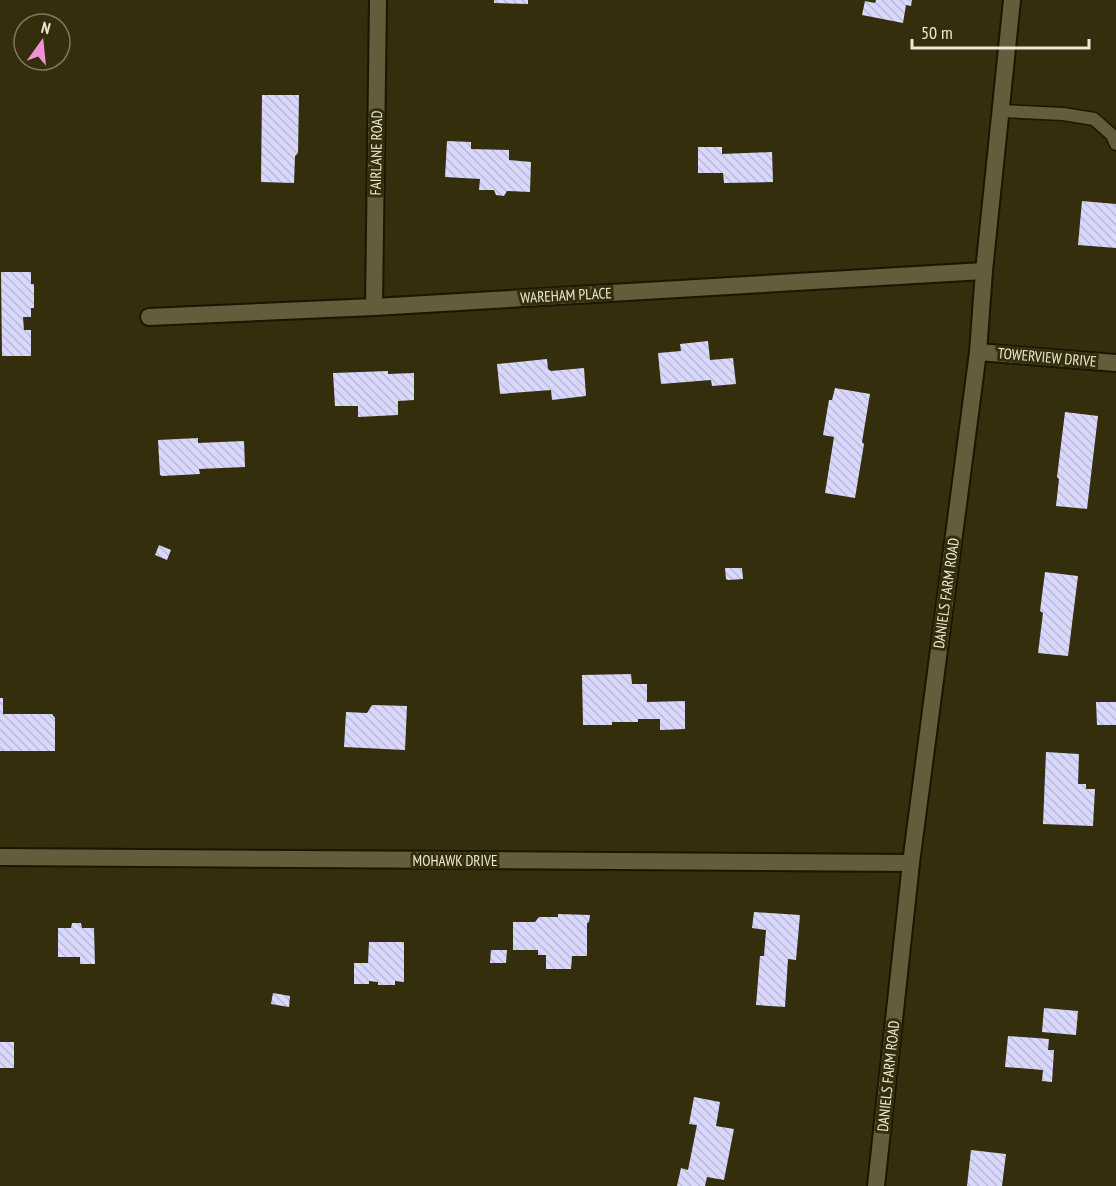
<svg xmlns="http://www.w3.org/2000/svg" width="1116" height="1186" viewBox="0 0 1116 1186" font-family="'PT Sans Narrow',sans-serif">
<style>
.building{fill:url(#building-back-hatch)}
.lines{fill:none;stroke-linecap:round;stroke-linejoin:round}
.service-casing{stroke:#1a1601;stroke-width:15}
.minor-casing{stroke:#1a1601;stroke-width:20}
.secondary-casing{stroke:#1a1601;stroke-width:20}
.service{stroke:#635d3c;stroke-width:12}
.minor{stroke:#635d3c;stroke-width:16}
.secondary{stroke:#635d3c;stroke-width:16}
.labels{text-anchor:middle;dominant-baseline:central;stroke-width:6;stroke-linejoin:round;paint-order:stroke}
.street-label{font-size:15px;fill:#ece8d6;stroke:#342e0d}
</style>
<defs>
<pattern id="building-back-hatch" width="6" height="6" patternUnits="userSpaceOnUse" patternTransform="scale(1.5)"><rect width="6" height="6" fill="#d8d7fc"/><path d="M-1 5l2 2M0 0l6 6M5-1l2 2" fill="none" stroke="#bbbad6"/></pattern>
</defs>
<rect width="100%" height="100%" fill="#342e0d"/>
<path class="building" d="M 494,0 L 528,0 L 528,4 L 494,3 Z
M 876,0 L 912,0 L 911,6 L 906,5 L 903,23 L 862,15 L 865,1 L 875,3 Z
M 262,95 L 299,95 L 298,153 L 295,156 L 294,183 L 261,182 Z
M 447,141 L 471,142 L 471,149 L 509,150 L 509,160 L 531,162 L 530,192 L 507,191 L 504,196 L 496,195 L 494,190 L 479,190 L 480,179 L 445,177 Z
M 698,147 L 722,147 L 722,154 L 772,152 L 773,182 L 724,183 L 723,173 L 698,173 Z
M 1082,201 L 1116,204 L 1116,248 L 1078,245 Z
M 1,272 L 31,272 L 31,284 L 34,284 L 34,308 L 31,308 L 31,317 L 23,317 L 24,330 L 31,330 L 31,356 L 2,356 Z
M 708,341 L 710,360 L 733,358 L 736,384 L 712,386 L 711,380 L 661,384 L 658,353 L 681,351 L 680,344 Z
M 547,359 L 548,369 L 551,371 L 584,368 L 586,396 L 552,400 L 551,390 L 500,394 L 497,364 Z
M 388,371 L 388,374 L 414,373 L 414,400 L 398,401 L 398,415 L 358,417 L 358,406 L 335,406 L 333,373 Z
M 835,388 L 870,394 L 862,442 L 864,444 L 855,498 L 825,493 L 834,437 L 823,435 L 829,400 L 832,400 Z
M 1065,412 L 1098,416 L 1087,509 L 1056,506 L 1059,479 L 1057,477 Z
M 198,438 L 198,443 L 244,441 L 245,467 L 199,469 L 200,474 L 162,476 L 160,475 L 158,440 Z
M 159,545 L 171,550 L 167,560 L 155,555 Z
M 725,568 L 742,568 L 743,579 L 728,580 L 726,579 Z
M 1045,572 L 1078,576 L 1068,656 L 1038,653 L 1043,613 L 1040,611 Z
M 631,674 L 632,684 L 647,684 L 647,702 L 685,701 L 685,729 L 660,730 L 660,719 L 638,719 L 638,722 L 612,722 L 612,725 L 583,725 L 582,675 Z
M 0,698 L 3,698 L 3,714 L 52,714 L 55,718 L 55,751 L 0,751 Z
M 1096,702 L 1116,702 L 1116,725 L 1097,725 Z
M 372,705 L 407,706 L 405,750 L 344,747 L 346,712 L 367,713 Z
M 1046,752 L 1079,754 L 1078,784 L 1086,784 L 1086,789 L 1095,789 L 1093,826 L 1043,824 Z
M 754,912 L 800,915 L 796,960 L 788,959 L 785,1007 L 756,1005 L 760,956 L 764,956 L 766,930 L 752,928 Z
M 558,914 L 590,915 L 589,922 L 587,923 L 587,956 L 572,956 L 571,969 L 546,969 L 546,955 L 538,955 L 538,950 L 513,950 L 513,922 L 535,922 L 539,917 L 558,917 Z
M 72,923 L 81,923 L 82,928 L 94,928 L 95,964 L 80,964 L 80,957 L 58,957 L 58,928 L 71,928 Z
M 369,942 L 404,942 L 404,982 L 395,981 L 395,985 L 378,985 L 378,982 L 369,981 L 369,984 L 354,984 L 354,963 L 368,963 Z
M 491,950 L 507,950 L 506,963 L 490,963 Z
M 273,993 L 290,996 L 289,1007 L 271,1004 Z
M 1044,1008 L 1078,1011 L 1076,1035 L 1042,1032 Z
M 1008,1036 L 1049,1039 L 1048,1050 L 1054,1050 L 1052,1082 L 1042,1081 L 1043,1070 L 1005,1067 Z
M 0,1042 L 14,1042 L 14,1068 L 0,1068 Z
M 694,1097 L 720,1102 L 716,1126 L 734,1129 L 724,1180 L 707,1177 L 705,1186 L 677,1186 L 681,1168 L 688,1170 L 697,1125 L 689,1124 Z
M 971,1150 L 1006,1154 L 1002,1186 L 967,1186 Z"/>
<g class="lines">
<defs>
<path id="service" d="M 1001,111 L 1063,114 L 1094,119 L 1112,135 L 1116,144"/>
<path id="minor" d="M 374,307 L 378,0
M 149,317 L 374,307 L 984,271
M 978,352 L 1116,363
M 0,857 L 911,863"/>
<path id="secondary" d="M 876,1186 L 911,863 L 978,352 L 984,271 L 1012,0"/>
</defs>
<use href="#service" class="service-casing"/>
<use href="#minor" class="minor-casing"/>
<use href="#secondary" class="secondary-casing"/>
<use href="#service" class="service"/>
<use href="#minor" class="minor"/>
<use href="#secondary" class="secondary"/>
</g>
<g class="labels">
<g class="street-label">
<text transform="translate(376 153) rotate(-89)">FAIRLANE ROAD</text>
<text transform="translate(566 295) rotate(-3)">WAREHAM PLACE</text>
<text transform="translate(1047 357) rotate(5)">TOWERVIEW DRIVE</text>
<text transform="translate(946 593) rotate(-82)">DANIELS FARM ROAD</text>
<text x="455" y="860">MOHAWK DRIVE</text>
<text transform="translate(888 1076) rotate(-84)">DANIELS FARM ROAD</text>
</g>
</g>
<g transform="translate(42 42) rotate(15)"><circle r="28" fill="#342e0d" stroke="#7e785d" stroke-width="1.5"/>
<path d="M0-4.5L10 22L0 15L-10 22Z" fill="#f391d5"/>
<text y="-9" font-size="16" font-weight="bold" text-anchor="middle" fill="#ece8d6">N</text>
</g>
<path d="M912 39v9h177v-9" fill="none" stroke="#ece8d6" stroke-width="3"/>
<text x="921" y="39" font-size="18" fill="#ece8d6" stroke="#342e0d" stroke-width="4.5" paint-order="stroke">50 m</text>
</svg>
